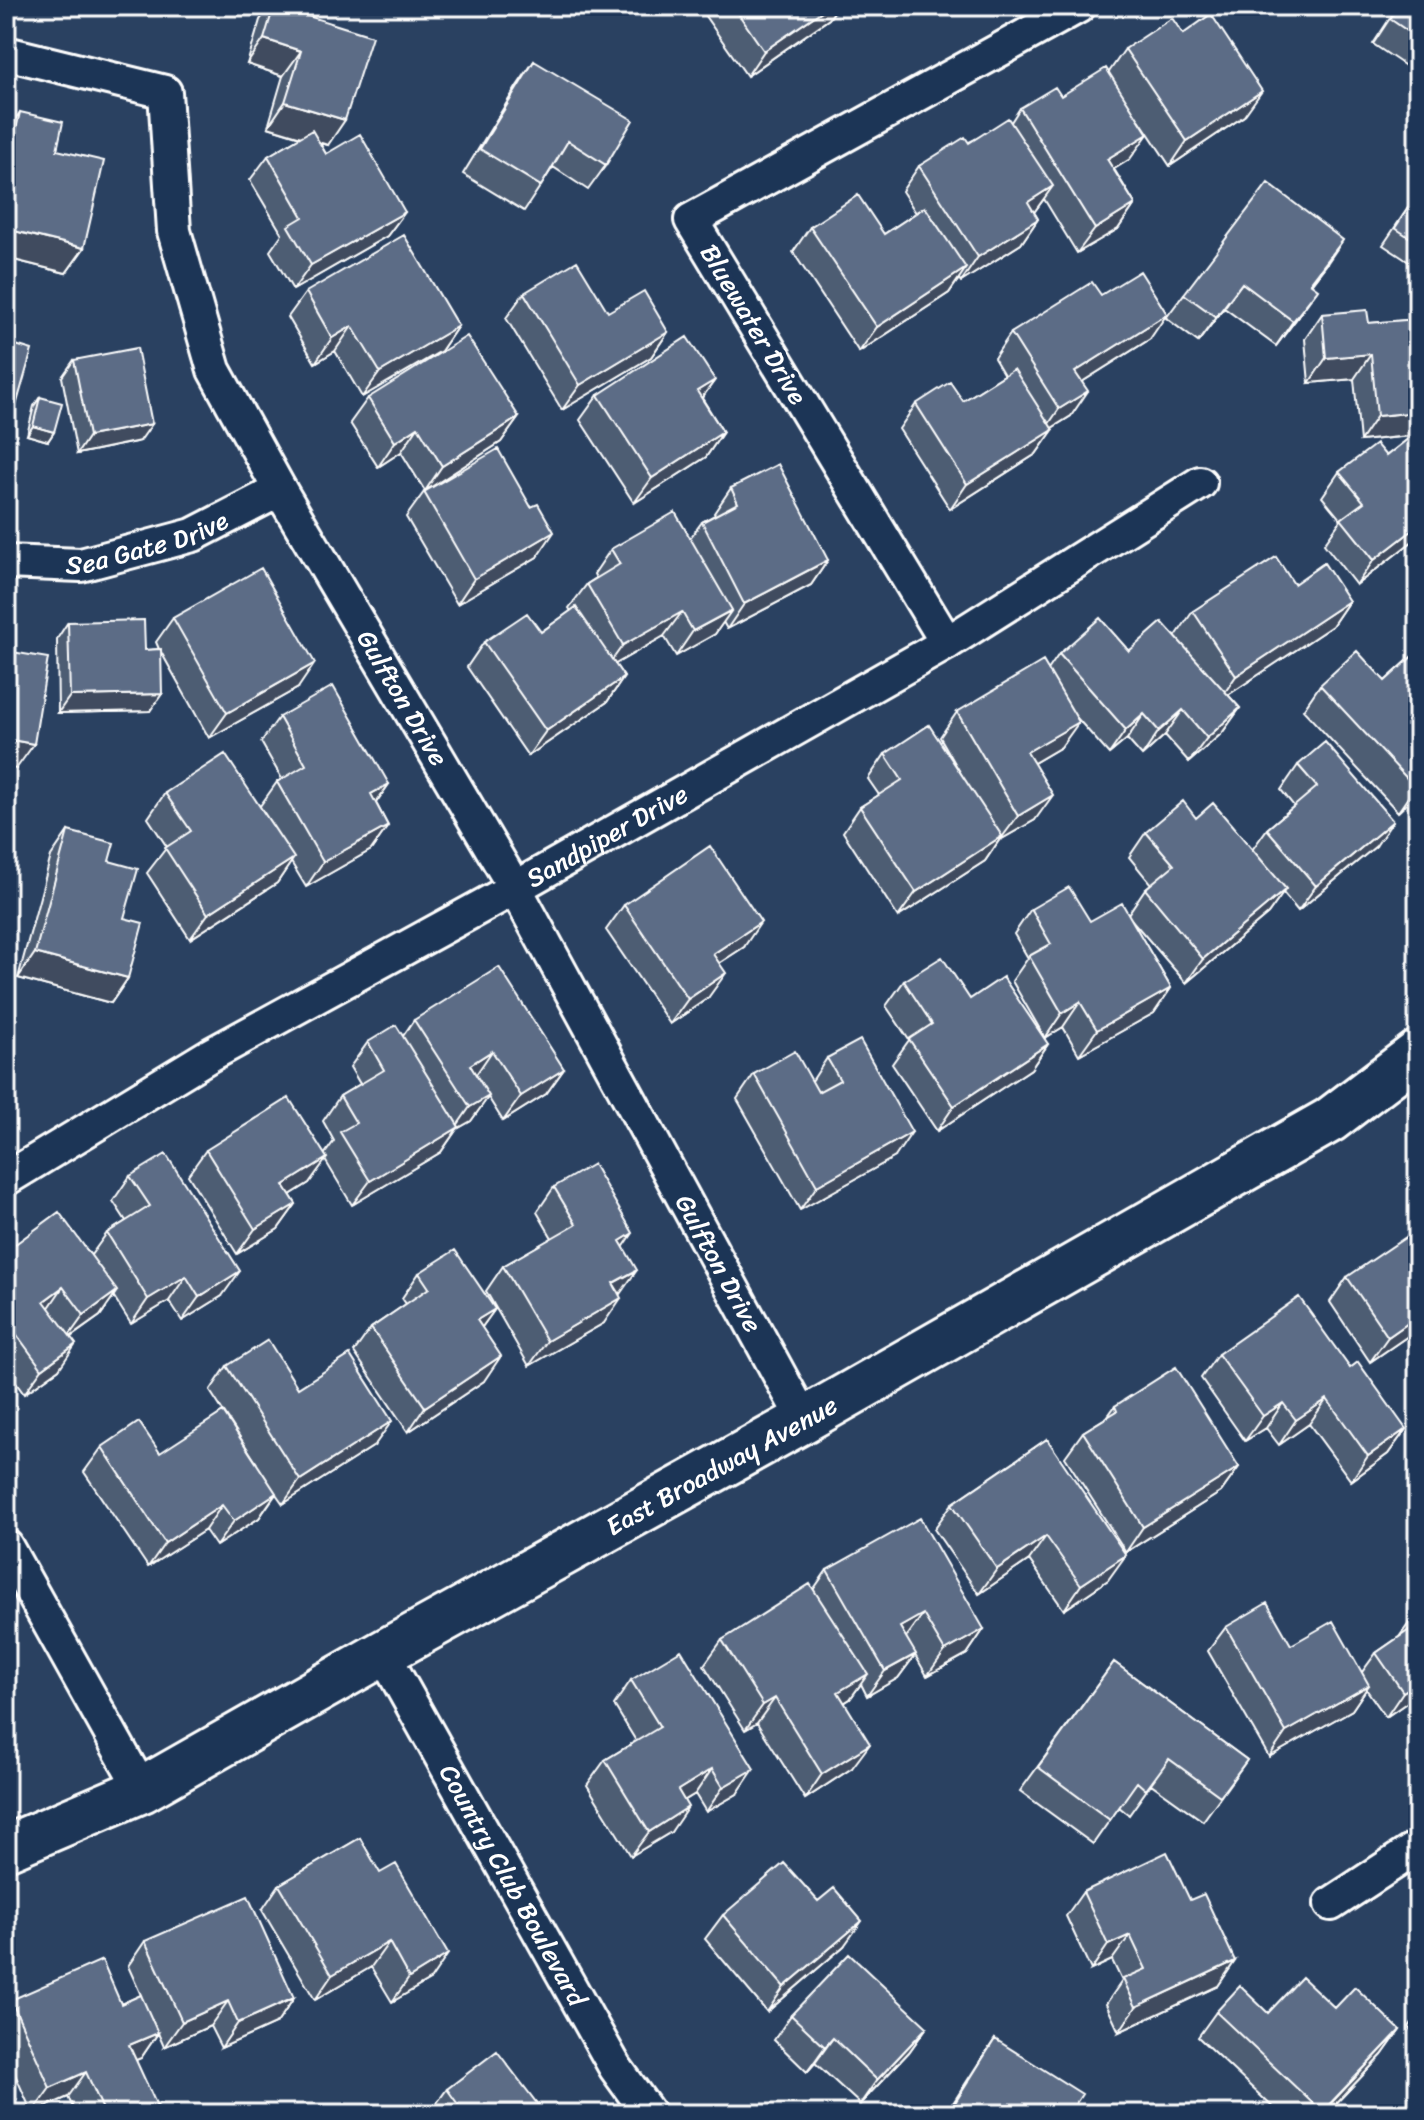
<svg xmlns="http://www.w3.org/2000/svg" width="1424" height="2120" viewBox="0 0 1424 2120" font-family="Sriracha,sans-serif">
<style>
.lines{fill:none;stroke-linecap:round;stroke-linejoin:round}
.street-casing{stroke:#fff;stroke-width:38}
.secondary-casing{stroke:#fff;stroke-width:50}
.street{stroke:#1d3557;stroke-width:32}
.secondary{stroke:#1d3557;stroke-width:44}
.wall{fill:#4e5d73;stroke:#fff;stroke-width:2}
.shaded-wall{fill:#404c5e;stroke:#fff;stroke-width:2}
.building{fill:#5b6c86;stroke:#fff;stroke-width:2}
.labels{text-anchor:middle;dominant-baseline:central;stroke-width:8;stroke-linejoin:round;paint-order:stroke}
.street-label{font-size:26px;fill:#fff;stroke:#1d3557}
</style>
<rect width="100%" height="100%" fill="#2a4161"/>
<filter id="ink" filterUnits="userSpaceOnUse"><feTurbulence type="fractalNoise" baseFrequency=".0125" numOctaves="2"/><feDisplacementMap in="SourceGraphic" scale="16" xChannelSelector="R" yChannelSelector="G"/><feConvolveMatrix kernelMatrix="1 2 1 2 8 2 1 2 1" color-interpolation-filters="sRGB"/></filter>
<g filter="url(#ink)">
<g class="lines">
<defs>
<g id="street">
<path id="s1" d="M 6,53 L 165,92 L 174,231 L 214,370 L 280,490 L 515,888 L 804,1420"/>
<path id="s2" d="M 6,562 L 81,565 L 193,535 L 280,490"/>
<path d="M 947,643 L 691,220 L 1079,6"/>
<path id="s3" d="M 6,1179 L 210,1055 L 515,888 L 947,643 L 1200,483"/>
<path d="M 6,1546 L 142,1790"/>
<path id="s4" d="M 383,1653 L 615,2067 L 649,2114"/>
<path d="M 1331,1904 L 1418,1847"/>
</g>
<g id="secondary">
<path id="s5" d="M 6,1848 L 142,1790 L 383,1653 L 804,1420 L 1330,1120 L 1418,1053"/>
</g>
</defs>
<use href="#street" class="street-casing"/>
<use href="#secondary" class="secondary-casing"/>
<use href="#street" class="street"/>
<use href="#secondary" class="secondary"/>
</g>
<path class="wall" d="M 270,6 L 305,6 L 302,14 L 328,145 L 320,143 L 326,154 L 405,212 L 387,236 L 293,290 L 270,251 L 282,234 L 250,180 L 268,156 L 300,137 L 268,127 L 283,76 L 247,64 L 260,20 Z
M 698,6 L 838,6 L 829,19 L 747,76 Z
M 1398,6 L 1418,6 L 1418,64 L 1413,71 L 1373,44 Z
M 1125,49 L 1244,116 L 1170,166 L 1140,121 L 1130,159 L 1114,169 L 1135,204 L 1118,229 L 1077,253 L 1044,199 L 1034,212 L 1038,219 L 1021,244 L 961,282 L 959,279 L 949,293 L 859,352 L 793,252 L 810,227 L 884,234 L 916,213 L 902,191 L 919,166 L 1011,122 L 1020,108 L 1061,96 L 1109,72 Z
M 534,61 L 606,165 L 588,190 L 553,167 L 524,211 L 463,174 L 517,86 Z
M 20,112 L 57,150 L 84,248 L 66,273 L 6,258 L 6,132 Z
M 1418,193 L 1418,268 L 1383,245 Z
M 1326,265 L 1311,284 L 1300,314 L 1276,346 L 1224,308 L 1198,342 L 1166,318 L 1184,294 Z
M 306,292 L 458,326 L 441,351 L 362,397 L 335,351 L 315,363 L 288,317 Z
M 524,293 L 608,312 L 668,332 L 651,357 L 562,410 L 506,318 Z
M 1101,295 L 1150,339 L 1082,382 L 1071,416 L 1052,428 L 1053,430 L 1036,454 L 950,509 L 899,429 L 916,404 L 963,401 L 1004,375 L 994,358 L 1011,333 Z
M 1322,314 L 1369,323 L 1418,319 L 1418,537 L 1356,585 L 1324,544 L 1341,520 L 1322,497 L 1339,472 L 1386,456 L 1412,436 L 1360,441 L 1354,379 L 1309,383 L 1305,339 Z
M 74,360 L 140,441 L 77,454 L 62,377 Z
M 715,380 L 702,398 L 723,432 L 706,457 L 634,503 L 580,420 L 598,395 Z
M 40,397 L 54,432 L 48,441 L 27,435 L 34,406 Z
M 368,398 L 519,417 L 501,442 L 425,491 L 401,452 L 378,467 L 350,423 Z
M 731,488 L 828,560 L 811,585 L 727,629 L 723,622 L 715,634 L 676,656 L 664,636 L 615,664 L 624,677 L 607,702 L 528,756 L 467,667 L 484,642 L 541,632 L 571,611 L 569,608 L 587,584 L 596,578 L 594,574 L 611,549 L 690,538 L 702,522 L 715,515 L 714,513 Z
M 424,492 L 531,507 L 537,557 L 457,604 L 406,517 Z
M 1294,584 L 1349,601 L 1332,626 L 1228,695 L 1240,708 L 1222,733 L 1189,762 L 1165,735 L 1142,756 L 1127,739 L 1109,754 L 1077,718 L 1061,747 L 1034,763 L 1035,820 L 1000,840 L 1000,839 L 985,861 L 898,917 L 843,832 L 860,807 L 879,795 L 868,779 L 885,754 L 961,774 L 940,737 L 957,712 L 1048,670 L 1059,654 L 1129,651 L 1176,636 L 1193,611 Z
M 173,618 L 298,688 L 209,738 L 161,652 L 150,711 L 58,713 L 57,639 L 68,622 L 145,650 L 159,649 L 156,642 Z
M 1418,651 L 1418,793 L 1398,812 L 1303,710 L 1320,685 L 1385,681 Z
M 279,717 L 389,784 L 376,803 L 388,826 L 371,850 L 306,887 L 291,862 L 277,883 L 190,939 L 147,873 L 167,847 L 148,818 L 165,793 L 260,806 L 277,782 L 282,779 L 261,742 Z
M 1298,765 L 1376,846 L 1298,911 L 1283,893 L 1268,914 L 1186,983 L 1130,918 L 1171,988 L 1154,1013 L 1079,1055 L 1063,1027 L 1045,1038 L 1012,981 L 1028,958 L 1014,934 L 1031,909 L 1090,921 L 1128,914 L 1145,889 L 1151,884 L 1129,857 L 1146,832 L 1196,818 L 1252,850 L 1267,829 L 1294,806 L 1281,790 Z
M 68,831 L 124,918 L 128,978 L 111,1003 L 18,978 L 51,856 Z
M 624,905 L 744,947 L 719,963 L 708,998 L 670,1024 L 606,930 Z
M 904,981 L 970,999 L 1048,1044 L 1031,1069 L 937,1131 L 892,1064 L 909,1040 L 886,1006 Z
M 414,1020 L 564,1069 L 546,1094 L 503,1121 L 488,1097 L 471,1121 L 457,1129 L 441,1152 L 352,1205 L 325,1160 L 309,1183 L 290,1195 L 296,1204 L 278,1229 L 237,1254 L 188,1175 L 206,1150 L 324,1155 L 334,1141 L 323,1121 L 340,1096 L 360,1084 L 350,1067 L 368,1042 L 403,1036 Z
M 827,1058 L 895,1157 L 800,1210 L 737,1099 L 754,1074 L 812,1081 Z
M 130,1176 L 222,1296 L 182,1321 L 169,1301 L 131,1324 L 114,1297 L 100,1316 L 71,1337 L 59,1369 L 24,1394 L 6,1369 L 6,1251 L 91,1255 L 107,1233 L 126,1221 L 113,1201 Z
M 554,1187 L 623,1247 L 604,1323 L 529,1366 L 486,1291 L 503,1266 L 552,1238 L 537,1212 Z
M 419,1273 L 495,1309 L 482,1327 L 484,1381 L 408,1432 L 354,1352 L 371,1328 L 406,1304 L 402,1298 Z
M 1347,1277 L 1418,1329 L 1370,1362 L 1330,1302 Z
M 1218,1354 L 1350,1368 L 1406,1429 L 1388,1454 L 1351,1481 L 1309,1424 L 1279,1445 L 1266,1428 L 1245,1441 L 1201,1378 Z
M 227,1366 L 298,1388 L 374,1446 L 283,1504 L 276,1494 L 259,1518 L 216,1546 L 205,1530 L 148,1567 L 84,1472 L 102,1447 L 256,1462 L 210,1391 Z
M 1115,1406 L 1239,1467 L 1221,1492 L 1126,1552 L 1065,1457 L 1083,1432 L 1107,1417 Z
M 1047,1439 L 1108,1580 L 1064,1610 L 1029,1560 L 979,1594 L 934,1529 L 952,1504 Z
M 827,1570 L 984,1629 L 967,1654 L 927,1676 L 915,1655 L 898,1678 L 867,1696 L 861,1684 L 850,1699 L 844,1703 L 852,1768 L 805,1799 L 757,1723 L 745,1730 L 704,1665 L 722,1640 L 813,1590 Z
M 1418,1613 L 1418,1701 L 1415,1697 L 1386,1717 L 1366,1689 L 1352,1710 L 1269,1757 L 1208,1651 L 1226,1627 L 1362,1672 L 1376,1653 L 1399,1637 L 1415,1615 Z
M 1114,1662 L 1247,1760 L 1203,1821 L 1151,1784 L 1129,1815 L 1119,1807 L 1093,1844 L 1020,1791 Z
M 631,1680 L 737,1794 L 706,1812 L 695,1794 L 684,1801 L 671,1832 L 631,1856 L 587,1785 L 605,1760 L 636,1741 L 614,1705 Z
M 360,1838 L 431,1979 L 392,2002 L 371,1967 L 315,2000 L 262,1910 L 279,1885 Z
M 1083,1892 L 1190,1900 L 1235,1961 L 1218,1986 L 1119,2032 L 1106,2004 L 1122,1981 L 1112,1960 L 1091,1970 L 1066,1916 Z
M 723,1915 L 844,1946 L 767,2012 L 705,1939 Z
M 145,1941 L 294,1998 L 277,2023 L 221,2048 L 210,2026 L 164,2047 L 158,2033 L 141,2058 L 136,2060 L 151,2114 L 76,2114 L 68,2097 L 32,2113 L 6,2054 L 6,2007 L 11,2000 L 121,2004 L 141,1995 L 128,1966 Z
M 1335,2008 L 1400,2030 L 1382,2055 L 1326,2114 L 1280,2114 L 1198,2037 L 1216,2012 L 1268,2013 Z
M 1418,2014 L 1418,2042 L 1409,2027 Z
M 791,2015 L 927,2027 L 909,2052 L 860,2104 L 815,2063 L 807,2072 L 774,2040 Z
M 995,2039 L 1069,2114 L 946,2114 L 978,2064 Z
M 447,2089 L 545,2114 L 429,2114 Z"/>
<path class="shaded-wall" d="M 829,6 L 838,6 L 829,19 L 747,76 L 764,51 Z
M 264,39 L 301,51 L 283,76 L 247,64 Z
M 1262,91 L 1244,116 L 1170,166 L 1187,141 Z
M 285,102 L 345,120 L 328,145 L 268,127 Z
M 1148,134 L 1130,159 L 1090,184 L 1107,159 Z
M 1053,186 L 1035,211 L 1010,227 L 1028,202 Z
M 1135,204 L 1118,229 L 1077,253 L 1095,229 Z
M 405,212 L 387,236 L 293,290 L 311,265 Z
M 1038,219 L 1021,244 L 961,282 L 978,257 Z
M 6,229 L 84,248 L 66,273 L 6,258 Z
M 1343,240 L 1326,265 L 1293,308 L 1310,283 Z
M 966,268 L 949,293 L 859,352 L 877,327 Z
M 1242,283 L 1224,308 L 1198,342 L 1216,317 Z
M 1318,289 L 1300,314 L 1276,346 L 1293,321 Z
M 1167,314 L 1150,339 L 1058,397 L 1075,372 Z
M 352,326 L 335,351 L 315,363 L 332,338 Z
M 458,326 L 441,351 L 362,397 L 380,372 Z
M 668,332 L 651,357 L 562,410 L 580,385 Z
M 1371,354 L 1354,379 L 1309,383 L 1326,358 Z
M 715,380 L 697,404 L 697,391 Z
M 1088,391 L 1071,416 L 1042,434 L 1059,409 Z
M 1418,412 L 1418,435 L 1360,441 L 1377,416 Z
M 519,417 L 501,442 L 425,491 L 442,466 Z
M 152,424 L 140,441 L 77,454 L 89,436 Z
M 33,426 L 54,432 L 48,441 L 27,435 Z
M 418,427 L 401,452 L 378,467 L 395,442 Z
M 1053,430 L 1036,454 L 950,509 L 967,484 Z
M 723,432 L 706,457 L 634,503 L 652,478 Z
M 1418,526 L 1418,537 L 1356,585 L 1374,560 Z
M 554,532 L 537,557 L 457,604 L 474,579 Z
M 828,560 L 811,585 L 727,629 L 744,604 Z
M 1349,601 L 1332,626 L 1219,701 L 1236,676 Z
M 732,610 L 715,634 L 676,656 L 693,631 Z
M 682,612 L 664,636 L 605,670 L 623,645 Z
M 315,663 L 298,688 L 209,738 L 227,713 Z
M 624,677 L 607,702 L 528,756 L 546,731 Z
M 162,694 L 150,711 L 58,713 L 70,696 Z
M 1240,708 L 1222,733 L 1189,762 L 1207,738 Z
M 1183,710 L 1165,735 L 1142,756 L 1159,731 Z
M 1144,714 L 1127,739 L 1109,754 L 1126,730 Z
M 1079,722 L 1061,747 L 1010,777 L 1027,752 Z
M 6,739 L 34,744 L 16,769 L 6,767 Z
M 389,784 L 371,809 L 371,794 Z
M 1418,784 L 1418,793 L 1398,812 L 1415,787 Z
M 1053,795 L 1035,820 L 1000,840 L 1018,816 Z
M 1393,821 L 1376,846 L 1298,911 L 1316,886 Z
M 388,826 L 371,850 L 306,887 L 323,862 Z
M 1002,836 L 985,861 L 898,917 L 916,892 Z
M 294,858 L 277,883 L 190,939 L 208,914 Z
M 1286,889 L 1268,914 L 1186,983 L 1203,959 Z
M 761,922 L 744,947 L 695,979 L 713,954 Z
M 35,953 L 128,978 L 111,1003 L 18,978 Z
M 726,973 L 708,998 L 670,1024 L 688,999 Z
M 1171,988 L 1154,1013 L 1079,1055 L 1097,1030 Z
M 1080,1002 L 1063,1027 L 1045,1038 L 1062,1013 Z
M 1048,1044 L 1031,1069 L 937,1131 L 954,1106 Z
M 492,1051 L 475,1076 L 470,1065 Z
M 564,1069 L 546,1094 L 503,1121 L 521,1096 Z
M 489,1096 L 471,1121 L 457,1129 L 441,1152 L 352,1205 L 370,1181 L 454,1130 L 470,1107 Z
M 912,1132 L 895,1157 L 800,1210 L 817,1186 Z
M 327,1158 L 309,1183 L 266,1210 L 284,1185 Z
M 296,1204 L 278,1229 L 237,1254 L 255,1229 Z
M 633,1233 L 616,1258 L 620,1241 Z
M 637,1270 L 620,1294 L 613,1283 Z
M 240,1271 L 222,1296 L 182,1321 L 199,1297 Z
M 186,1276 L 169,1301 L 131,1324 L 148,1299 Z
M 63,1287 L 46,1312 L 44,1301 Z
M 117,1291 L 100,1316 L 66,1340 L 84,1315 Z
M 621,1298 L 604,1323 L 529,1366 L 547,1341 Z
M 495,1309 L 477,1334 L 477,1320 Z
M 1418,1316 L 1418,1329 L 1370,1362 L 1388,1337 Z
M 76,1344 L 59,1369 L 24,1394 L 42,1369 Z
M 501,1356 L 484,1381 L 408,1432 L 425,1407 Z
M 1327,1399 L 1309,1424 L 1279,1445 L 1296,1420 Z
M 1283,1403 L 1266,1428 L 1245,1441 L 1263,1416 Z
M 392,1421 L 374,1446 L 283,1504 L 300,1480 Z
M 1406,1429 L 1388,1454 L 1351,1481 L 1368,1456 Z
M 1239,1467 L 1221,1492 L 1126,1552 L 1143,1527 Z
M 276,1493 L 259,1518 L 216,1546 L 234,1521 Z
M 222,1505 L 205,1530 L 148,1567 L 165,1543 Z
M 1046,1536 L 1029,1560 L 979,1594 L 997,1569 Z
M 1126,1555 L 1108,1580 L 1064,1610 L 1081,1585 Z
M 923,1614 L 905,1639 L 900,1627 Z
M 984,1629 L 967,1654 L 927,1676 L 945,1651 Z
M 916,1654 L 898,1678 L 867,1696 L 885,1671 Z
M 868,1674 L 850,1699 L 821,1717 L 838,1692 Z
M 1418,1682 L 1418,1694 L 1415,1697 L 1386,1717 L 1403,1692 Z
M 1369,1685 L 1352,1710 L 1269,1757 L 1286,1732 Z
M 775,1698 L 757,1723 L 745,1730 L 763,1705 Z
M 870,1744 L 852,1768 L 805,1799 L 822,1774 Z
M 712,1769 L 695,1794 L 660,1815 L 678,1790 Z
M 754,1769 L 737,1794 L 706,1812 L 723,1787 Z
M 688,1807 L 671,1832 L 631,1856 L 649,1832 Z
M 862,1921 L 844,1946 L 767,2012 L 784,1987 Z
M 1130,1935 L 1112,1960 L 1091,1970 L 1108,1945 Z
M 389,1942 L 371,1967 L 315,2000 L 332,1975 Z
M 448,1954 L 431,1979 L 392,2002 L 409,1978 Z
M 1235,1961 L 1218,1986 L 1119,2032 L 1136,2007 Z
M 294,1998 L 277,2023 L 221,2048 L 238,2023 Z
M 228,2001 L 210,2026 L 164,2047 L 182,2022 Z
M 927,2027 L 909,2052 L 860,2104 L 877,2080 Z
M 1400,2030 L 1382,2055 L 1326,2114 L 1321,2114 Z
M 158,2033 L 141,2058 L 112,2070 L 129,2045 Z
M 833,2038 L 815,2063 L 807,2072 L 825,2047 Z
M 86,2072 L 68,2097 L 32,2113 L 50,2088 Z
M 16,2100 L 6,2114 L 6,2103 Z
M 157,2106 L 151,2114 L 139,2114 Z"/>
<path class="building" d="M 274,6 L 305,6 L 302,14 L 372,36 L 345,120 L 285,102 L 301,51 L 264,39 Z
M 733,6 L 829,6 L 764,51 Z
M 1399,6 L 1418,6 L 1418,38 L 1390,19 Z
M 1211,14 L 1262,91 L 1187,141 L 1125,49 L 1172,18 L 1183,34 Z
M 534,61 L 633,120 L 606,165 L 568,141 L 541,186 L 480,149 Z
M 1106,68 L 1148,134 L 1107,159 L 1135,204 L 1095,229 L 1020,108 L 1055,87 L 1061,96 Z
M 20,112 L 63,122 L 57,150 L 104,161 L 84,248 L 6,229 L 6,173 Z
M 1008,118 L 1053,186 L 1028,202 L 1038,219 L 978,257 L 919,166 L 965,137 L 969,143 Z
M 312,130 L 326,154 L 360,134 L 405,212 L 311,265 L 288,226 L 303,217 L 268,156 Z
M 1268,183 L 1343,240 L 1310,283 L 1318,289 L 1293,321 L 1242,283 L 1216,317 L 1184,294 Z
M 1418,193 L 1418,243 L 1395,228 Z
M 858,195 L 884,234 L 925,207 L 966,268 L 877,327 L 810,227 Z
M 404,235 L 458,326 L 380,372 L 352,326 L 332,338 L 306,292 Z
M 577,261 L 608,312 L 644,291 L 668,332 L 580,385 L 524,293 Z
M 1140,271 L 1167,314 L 1075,372 L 1088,391 L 1059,409 L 1011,333 L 1092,282 L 1101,295 Z
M 1367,310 L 1369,323 L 1418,319 L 1418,412 L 1377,416 L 1371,354 L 1326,358 L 1322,314 Z
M 467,336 L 519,417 L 442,466 L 418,427 L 395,442 L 368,398 Z
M 687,337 L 715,380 L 697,391 L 723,432 L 652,478 L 598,395 Z
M 6,342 L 32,350 L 10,427 L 6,426 Z
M 137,348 L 152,424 L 89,436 L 74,360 Z
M 1014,369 L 1053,430 L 967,484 L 916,404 L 950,382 L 963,401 Z
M 40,397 L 62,403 L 54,432 L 33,426 Z
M 1418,431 L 1418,526 L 1374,560 L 1341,519 L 1364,502 L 1339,472 L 1376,444 L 1386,456 Z
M 498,449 L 531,507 L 538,504 L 554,532 L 474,579 L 424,492 Z
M 778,464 L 828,560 L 744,604 L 702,522 L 738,503 L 731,488 Z
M 675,512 L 732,610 L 693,631 L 682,612 L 623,645 L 587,584 L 620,564 L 611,549 Z
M 1276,557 L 1294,584 L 1324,563 L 1349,601 L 1236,676 L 1193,611 Z
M 261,568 L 315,663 L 227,713 L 173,618 Z
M 576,607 L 624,677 L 546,731 L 484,642 L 527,613 L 541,632 Z
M 1100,618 L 1129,651 L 1162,622 L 1240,708 L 1207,738 L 1183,710 L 1159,731 L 1144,714 L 1126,730 L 1059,654 Z
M 144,620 L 145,650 L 161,649 L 162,694 L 70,696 L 68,622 Z
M 6,651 L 48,658 L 34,744 L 6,739 Z
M 1357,651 L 1385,681 L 1418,651 L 1418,784 L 1415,787 L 1320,685 Z
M 1043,661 L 1079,722 L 1027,752 L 1053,795 L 1018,816 L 957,712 Z
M 333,686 L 389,784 L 371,794 L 388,826 L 323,862 L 277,782 L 306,765 L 279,717 Z
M 929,725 L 1002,836 L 916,892 L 860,807 L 902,780 L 885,754 Z
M 1325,742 L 1393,821 L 1316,886 L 1267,829 L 1317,787 L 1298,765 Z
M 225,754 L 294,858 L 208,914 L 165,848 L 191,831 L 165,793 Z
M 1183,801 L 1196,818 L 1213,803 L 1286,889 L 1203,959 L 1145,889 L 1174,865 L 1146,832 Z
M 68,831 L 114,843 L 109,861 L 138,869 L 124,918 L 143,923 L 128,978 L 35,953 Z
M 710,846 L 761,922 L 713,954 L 726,973 L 688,999 L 624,905 Z
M 1069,887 L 1090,921 L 1122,903 L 1171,988 L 1097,1030 L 1080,1002 L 1062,1013 L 1029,956 L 1051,944 L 1031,909 Z
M 942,957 L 970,999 L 1003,977 L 1048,1044 L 954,1106 L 909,1039 L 932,1024 L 904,981 Z
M 499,967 L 564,1069 L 521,1096 L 492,1051 L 470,1065 L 489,1096 L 470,1107 L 414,1020 Z
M 396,1025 L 459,1127 L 370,1181 L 340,1132 L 356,1123 L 340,1096 L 384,1070 L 368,1042 Z
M 860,1040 L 912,1132 L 817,1186 L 754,1074 L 795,1051 L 818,1092 L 840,1080 L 827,1058 Z
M 289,1098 L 327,1158 L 284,1185 L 296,1204 L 255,1229 L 206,1150 Z
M 166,1154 L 240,1271 L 199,1297 L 186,1276 L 148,1299 L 107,1233 L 150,1206 L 130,1176 Z
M 593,1164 L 633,1233 L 620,1241 L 637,1270 L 613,1283 L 621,1298 L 547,1341 L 503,1266 L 576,1224 L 554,1187 Z
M 59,1212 L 117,1291 L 84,1315 L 63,1287 L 44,1301 L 76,1344 L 42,1369 L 6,1320 L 6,1251 Z
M 1418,1229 L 1418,1316 L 1388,1337 L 1347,1277 Z
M 455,1250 L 495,1309 L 477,1320 L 501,1356 L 425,1407 L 371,1328 L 429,1288 L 419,1273 Z
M 1299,1297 L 1350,1368 L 1358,1362 L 1406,1429 L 1368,1456 L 1327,1399 L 1296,1420 L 1283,1403 L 1263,1416 L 1218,1354 Z
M 268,1340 L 298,1388 L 350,1355 L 392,1421 L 300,1480 L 227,1366 Z
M 1176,1367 L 1239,1467 L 1143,1527 L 1083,1432 L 1117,1411 L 1115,1406 Z
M 223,1412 L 276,1493 L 234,1521 L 222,1505 L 165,1543 L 102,1447 L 139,1422 L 160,1453 Z
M 1047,1439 L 1126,1555 L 1081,1585 L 1046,1536 L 997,1569 L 952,1504 Z
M 920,1518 L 984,1629 L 945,1651 L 923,1614 L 900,1627 L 916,1654 L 885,1671 L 827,1570 Z
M 810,1584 L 868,1674 L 838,1692 L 870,1744 L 822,1774 L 775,1698 L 763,1705 L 722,1640 Z
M 1267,1603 L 1291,1645 L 1333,1621 L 1369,1685 L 1286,1732 L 1226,1627 Z
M 1418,1624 L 1418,1682 L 1403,1692 L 1376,1653 Z
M 681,1650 L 754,1769 L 723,1787 L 712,1769 L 678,1790 L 688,1807 L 649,1832 L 605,1760 L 660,1727 L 631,1680 Z
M 1114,1662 L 1247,1760 L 1220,1796 L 1169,1759 L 1146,1790 L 1137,1782 L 1110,1820 L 1038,1767 Z
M 360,1838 L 380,1873 L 396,1864 L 448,1954 L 409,1978 L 389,1942 L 332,1975 L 279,1885 Z
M 1167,1852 L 1190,1900 L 1204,1894 L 1235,1961 L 1136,2007 L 1123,1979 L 1146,1969 L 1130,1935 L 1108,1945 L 1083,1892 Z
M 784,1863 L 818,1901 L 834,1888 L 862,1921 L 784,1987 L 723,1915 Z
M 248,1896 L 294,1998 L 238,2023 L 228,2001 L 182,2022 L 145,1941 Z
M 849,1954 L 927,2027 L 877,2080 L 833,2038 L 825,2047 L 791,2015 Z
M 102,1960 L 121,2004 L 141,1995 L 158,2033 L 129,2045 L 157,2106 L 139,2114 L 105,2114 L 86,2072 L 50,2088 L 11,2000 Z
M 1302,1977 L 1335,2008 L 1355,1987 L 1400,2030 L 1322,2112 L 1216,2012 L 1240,1986 L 1268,2013 Z
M 995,2039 L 1082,2094 L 1069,2114 L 948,2114 Z
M 497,2051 L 545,2114 L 465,2114 L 447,2089 Z
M 6,2065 L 16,2100 L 6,2103 Z"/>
</g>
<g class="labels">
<g class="street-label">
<text transform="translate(754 324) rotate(59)">Bluewater Drive</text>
<text stroke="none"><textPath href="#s2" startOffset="144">Sea Gate Drive</textPath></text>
<text stroke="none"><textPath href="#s1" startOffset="826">Gulfton Drive</textPath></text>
<text stroke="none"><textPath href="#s3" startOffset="692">Sandpiper Drive</textPath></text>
<text stroke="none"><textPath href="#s1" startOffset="1474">Gulfton Drive</textPath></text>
<text stroke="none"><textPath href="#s5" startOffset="812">East Broadway Avenue</textPath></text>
<text stroke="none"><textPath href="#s4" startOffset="266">Country Club Boulevard</textPath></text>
</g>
</g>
<rect width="1424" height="2120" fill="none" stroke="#1d3557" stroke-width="32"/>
<rect x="16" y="16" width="1392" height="2088" fill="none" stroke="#fff" stroke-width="3" filter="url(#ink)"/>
</svg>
